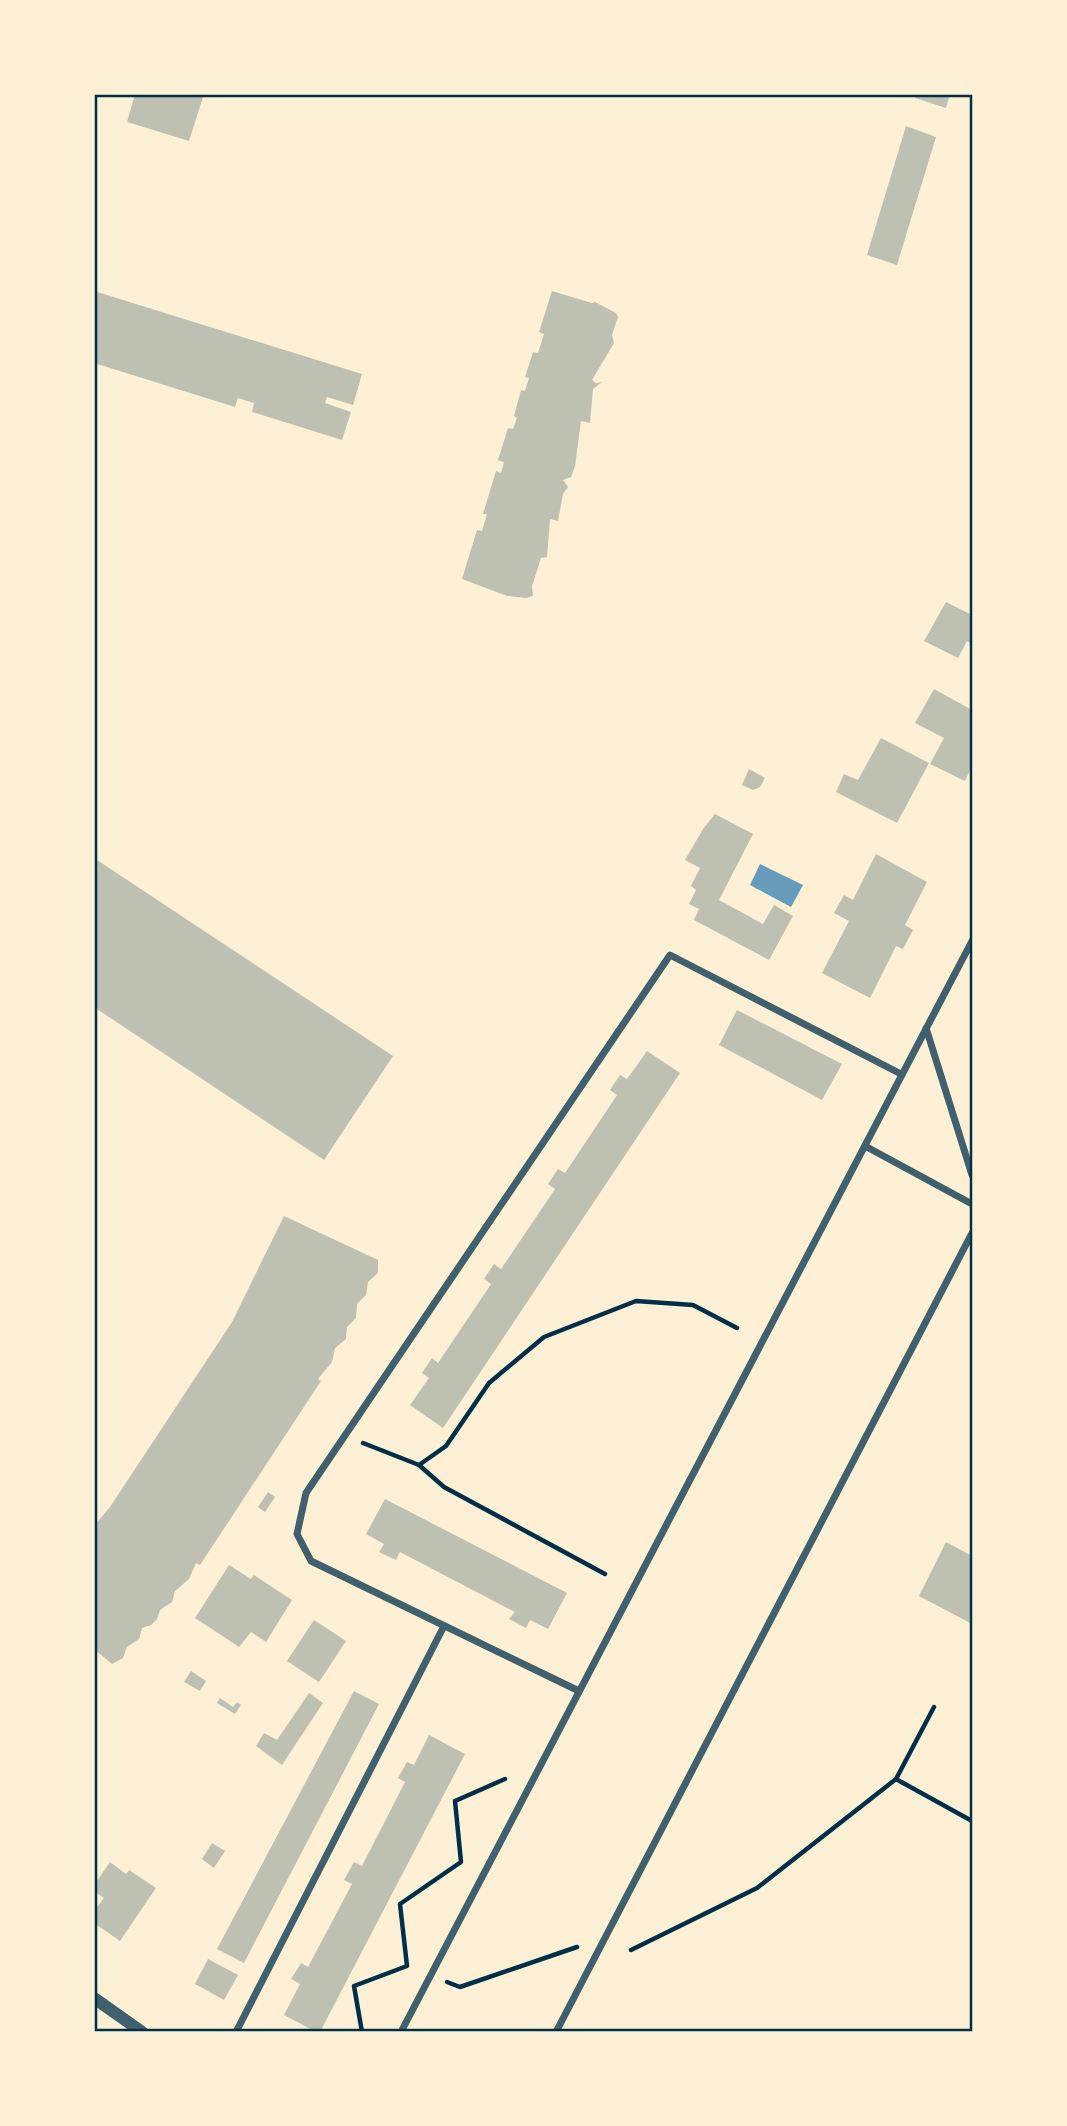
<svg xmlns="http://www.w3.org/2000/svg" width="1067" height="2126" viewBox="0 0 1067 2126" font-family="Mulish,sans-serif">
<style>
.water{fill:#669bbc}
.building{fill:#bec0b2}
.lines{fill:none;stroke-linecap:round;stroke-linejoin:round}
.path{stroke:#003049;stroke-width:4.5}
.minor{stroke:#3f606c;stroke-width:7}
.tertiary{stroke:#3f606c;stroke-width:12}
.neatline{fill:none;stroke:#003049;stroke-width:2.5}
</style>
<rect width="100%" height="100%" fill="#fdf0d5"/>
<path class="water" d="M 760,864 L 803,885 L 791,907 L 750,885 Z"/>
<path class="building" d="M 135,94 L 204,94 L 189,141 L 127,122 Z
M 916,94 L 950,94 L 946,108 L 915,98 Z
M 906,126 L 936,137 L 897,265 L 867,255 Z
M 94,291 L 362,374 L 353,405 L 327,397 L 325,403 L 351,412 L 342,440 L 252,412 L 254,403 L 238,398 L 235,407 L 94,363 Z
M 552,291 L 592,303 L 595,302 L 616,313 L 618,317 L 612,335 L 614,343 L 592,380 L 596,383 L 602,382 L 593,389 L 590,423 L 581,421 L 575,466 L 571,477 L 563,480 L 568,487 L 563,494 L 558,521 L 550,519 L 547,557 L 541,558 L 532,586 L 533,596 L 526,598 L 507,596 L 462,579 L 477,530 L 482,531 L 487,514 L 483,514 L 496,471 L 501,473 L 504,462 L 498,460 L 508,428 L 513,429 L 517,418 L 514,416 L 521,390 L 525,391 L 529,378 L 525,377 L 533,352 L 538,353 L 544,334 L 539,332 Z
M 946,602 L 972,615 L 972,644 L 967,641 L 958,658 L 924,641 Z
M 934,689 L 972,710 L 972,766 L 965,781 L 930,764 L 944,738 L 915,723 Z
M 881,738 L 929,763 L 897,823 L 836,792 L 844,774 L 858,780 Z
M 749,769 L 765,778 L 760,787 L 753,790 L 742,785 Z
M 715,814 L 753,834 L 719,900 L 763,924 L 774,905 L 793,916 L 769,960 L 694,920 L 699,909 L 689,904 L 696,890 L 691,886 L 700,868 L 685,860 L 703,829 Z
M 876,854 L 927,882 L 905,925 L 913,930 L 903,949 L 896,946 L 870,998 L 822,973 L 849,921 L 834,913 L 844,895 L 853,900 Z
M 94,858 L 393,1056 L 324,1160 L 94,1007 Z
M 737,1010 L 842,1064 L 822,1100 L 719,1045 Z
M 647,1051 L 680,1073 L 443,1428 L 410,1405 L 429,1378 L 422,1373 L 432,1358 L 438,1363 L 491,1284 L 484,1279 L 494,1264 L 501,1269 L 555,1189 L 548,1184 L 558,1169 L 565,1173 L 617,1095 L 610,1090 L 620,1075 L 627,1079 Z
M 284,1216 L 378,1260 L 378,1273 L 368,1282 L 366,1295 L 357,1304 L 356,1318 L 347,1327 L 346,1339 L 335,1348 L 332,1362 L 318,1379 L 321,1381 L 200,1565 L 196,1563 L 189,1579 L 175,1591 L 172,1602 L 160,1610 L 157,1619 L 151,1625 L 142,1628 L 139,1639 L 127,1647 L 123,1658 L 112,1664 L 94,1649 L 94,1526 L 110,1507 L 232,1322 Z
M 268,1492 L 275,1497 L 265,1512 L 258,1507 Z
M 385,1499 L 567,1593 L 548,1629 L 530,1620 L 526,1628 L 509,1619 L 515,1612 L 400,1552 L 396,1560 L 379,1552 L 384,1544 L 366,1534 Z
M 946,1542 L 972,1556 L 972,1624 L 919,1596 Z
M 229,1565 L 251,1579 L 254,1575 L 292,1600 L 266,1642 L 251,1632 L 239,1647 L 195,1618 Z
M 314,1620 L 346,1641 L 319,1682 L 287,1661 Z
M 191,1671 L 206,1681 L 200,1691 L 184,1682 Z
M 354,1691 L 379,1704 L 244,1963 L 217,1949 Z
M 309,1693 L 323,1703 L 282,1765 L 256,1746 L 264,1733 L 277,1740 Z
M 220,1698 L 233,1707 L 237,1702 L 241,1705 L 235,1714 L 217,1703 Z
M 429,1735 L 465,1754 L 320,2032 L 316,2032 L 284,2015 L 300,1984 L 291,1979 L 301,1963 L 308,1967 L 352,1884 L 344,1880 L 354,1862 L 362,1866 L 405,1782 L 398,1778 L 407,1762 L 414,1765 Z
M 212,1843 L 225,1851 L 214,1868 L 202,1859 Z
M 110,1862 L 126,1874 L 129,1870 L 156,1888 L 120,1941 L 94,1923 L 94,1911 L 104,1898 L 94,1891 L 94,1885 Z
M 208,1959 L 238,1975 L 224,2000 L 195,1984 Z"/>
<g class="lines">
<path class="path" d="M 363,1443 L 419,1465 L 446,1446 L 489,1383 L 544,1337 L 636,1301 L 693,1305 L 737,1328
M 419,1465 L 444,1487 L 605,1574
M 896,1779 L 972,1821
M 631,1950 L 757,1888 L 896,1779 L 934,1707
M 447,1982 L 460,1987 L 577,1947
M 362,2032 L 354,1986 L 407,1966 L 400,1904 L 461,1862 L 455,1801 L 505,1779"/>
<path class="minor" d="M 926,1028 L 972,1175
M 865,1146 L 972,1204
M 579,1691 L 311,1561 L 297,1534 L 306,1493 L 670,955 L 901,1074
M 236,2032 L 444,1626
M 401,2032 L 972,941
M 556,2032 L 972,1233"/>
<path class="tertiary" d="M 94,1998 L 142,2032"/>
</g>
<rect width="1067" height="2126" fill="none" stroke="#fdf0d5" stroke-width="192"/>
<rect x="96" y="96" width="875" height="1934" class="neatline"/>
</svg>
